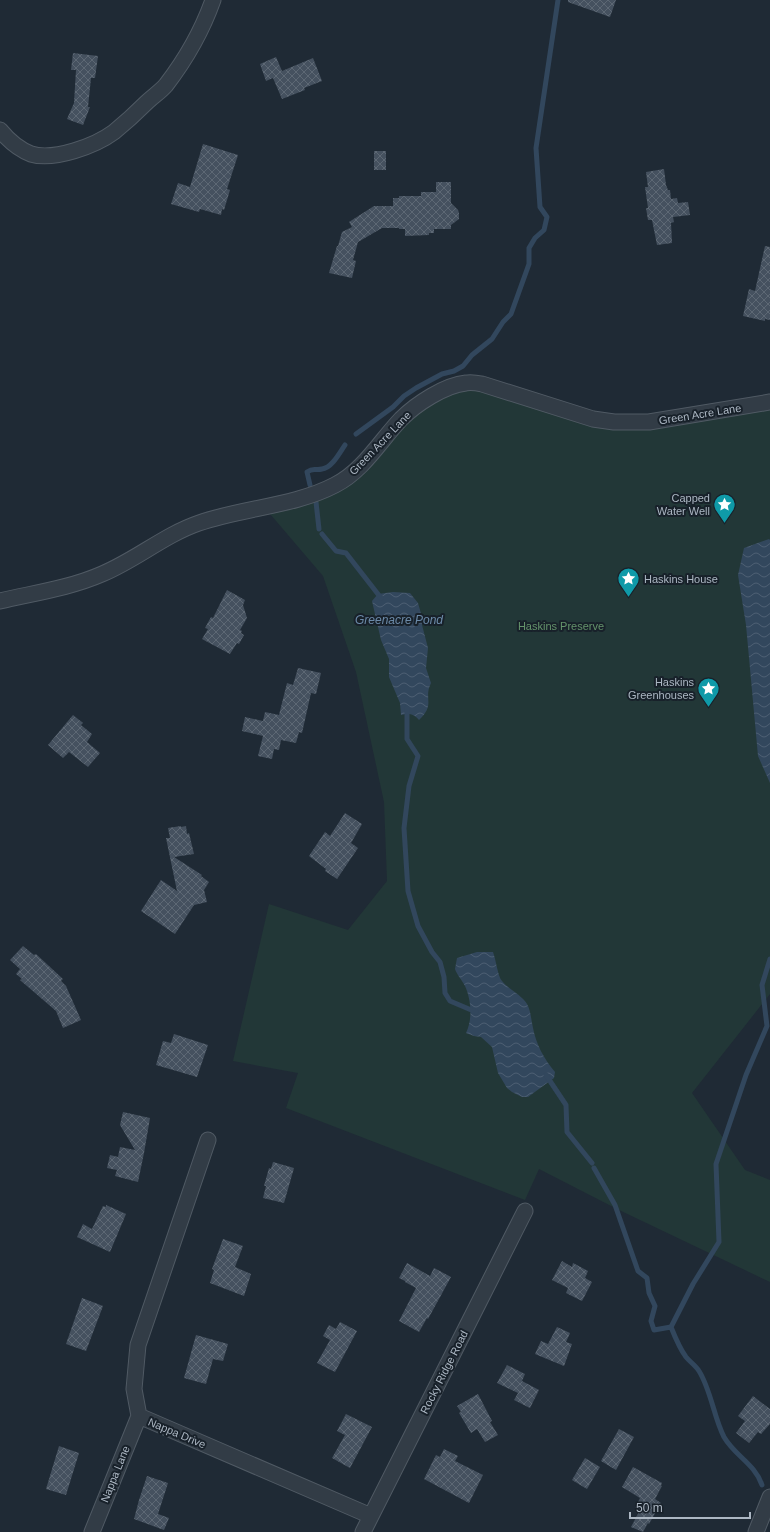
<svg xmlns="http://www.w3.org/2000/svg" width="770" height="1532" viewBox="0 0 770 1532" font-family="Arial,sans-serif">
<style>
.green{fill:#223737}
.water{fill:url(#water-waves)}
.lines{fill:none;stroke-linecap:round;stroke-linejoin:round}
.stream{stroke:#32475d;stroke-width:5}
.building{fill:url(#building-cross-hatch)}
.street-casing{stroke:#505a64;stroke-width:17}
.street{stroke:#323c46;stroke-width:15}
.labels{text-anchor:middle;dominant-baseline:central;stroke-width:4;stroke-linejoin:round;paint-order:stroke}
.street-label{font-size:11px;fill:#acb7c3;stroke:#18212a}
.poi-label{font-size:11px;fill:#acb7c3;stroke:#18212a;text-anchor:end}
.park-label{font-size:11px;fill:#64936b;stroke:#18212a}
.water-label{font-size:12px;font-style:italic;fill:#6c8aa8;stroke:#18212a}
</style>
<defs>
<pattern id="water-waves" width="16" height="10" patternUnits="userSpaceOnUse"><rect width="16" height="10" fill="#32475d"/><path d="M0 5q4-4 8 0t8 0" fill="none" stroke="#4d5f73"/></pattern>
<pattern id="building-cross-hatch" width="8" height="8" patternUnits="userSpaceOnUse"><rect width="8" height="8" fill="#45515f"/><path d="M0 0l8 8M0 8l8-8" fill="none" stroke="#5d6874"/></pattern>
</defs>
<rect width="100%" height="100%" fill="#1f2a35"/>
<path class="green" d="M 467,383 L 614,422 L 770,402 L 770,994 L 692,1093 L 745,1170 L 770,1180 L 770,1282 L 617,1209 L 539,1169 L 525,1200 L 286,1108 L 298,1073 L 233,1061 L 269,904 L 348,930 L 387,881 L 384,802 L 356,672 L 323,576 L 265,508 L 353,473 L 402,419 Z"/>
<path class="water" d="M 769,539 L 770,540 L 770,783 L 758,756 L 746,625 L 738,575 L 744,548 Z
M 393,592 L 410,593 L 418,603 L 422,617 L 422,625 L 428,648 L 426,668 L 431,683 C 423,699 436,704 419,720 C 414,714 409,713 401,715 L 400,703 L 389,677 L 389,659 L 381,640 L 372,601 L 378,594 Z
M 477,952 L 493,952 C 496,960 498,977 502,981 C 509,990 522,995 527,1004 C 531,1011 531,1020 533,1028 C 536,1044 544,1059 555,1072 L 554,1078 L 528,1097 L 522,1097 L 512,1092 L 507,1088 L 498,1073 L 492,1047 L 481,1037 L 474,1036 L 466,1033 C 473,1019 471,999 465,986 C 462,980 457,975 455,969 L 457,958 Z"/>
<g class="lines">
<path class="stream" d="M 356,434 L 393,407 L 404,396 L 416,388 L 442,374 L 454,371 L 463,366 L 472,355 L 492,339 L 503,322 L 511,314 L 529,264 L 529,248 L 535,238 L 544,230 L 547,217 L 540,207 L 536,148 L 558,0
M 310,485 L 307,472 C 314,467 315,471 322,469 C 332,468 340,452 345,445
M 316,502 L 319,529
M 322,534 L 336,551 L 346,553 L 381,598
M 407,708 L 407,739 L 418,756 L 409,786 L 404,828 L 408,891 L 418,926 L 432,952 L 440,962 L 444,977 L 445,993 L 450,1001 L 476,1012
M 546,1075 L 566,1105 L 567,1132 L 592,1163
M 594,1168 L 615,1205 L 638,1271 L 647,1278 L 649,1293 L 655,1306 L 651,1321 L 654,1330 L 671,1327
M 762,1485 C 755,1464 735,1456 724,1437 C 714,1418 711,1390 699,1371 C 696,1366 690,1362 686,1357 C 680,1349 675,1337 671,1327 L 693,1284 L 719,1242 L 716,1164 L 746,1075 L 767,1026 L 762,985 L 770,959"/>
</g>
<path class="building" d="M 568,0 L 616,0 L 610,17 L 568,2 Z
M 73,53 L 98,56 L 95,78 L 91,78 L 88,107 L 90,107 L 83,125 L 67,119 L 74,103 L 76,70 L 71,70 Z
M 276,57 L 282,71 L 313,58 L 322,81 L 304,88 L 305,90 L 282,99 L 273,78 L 266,81 L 260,64 Z
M 203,144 L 238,155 L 227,189 L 230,190 L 224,210 L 222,209 L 221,215 L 200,209 L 199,212 L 171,204 L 178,183 L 190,187 Z
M 374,151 L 386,151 L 386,170 L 374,170 Z
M 664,169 L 666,185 L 668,190 L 670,190 L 671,199 L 677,198 L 678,203 L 688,202 L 690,215 L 673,217 L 674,222 L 671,223 L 672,243 L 657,245 L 652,220 L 648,220 L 646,208 L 648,208 L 645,187 L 648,187 L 646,172 Z
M 436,182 L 451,182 L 451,203 L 458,210 L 459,213 L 459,219 L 451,225 L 451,229 L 434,229 L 434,233 L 429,233 L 429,235 L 405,236 L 405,229 L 399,229 L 399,228 L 382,228 L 358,242 L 353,260 L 356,261 L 352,278 L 329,273 L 337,246 L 338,246 L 342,232 L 352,227 L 349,222 L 374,206 L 393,206 L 393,198 L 399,198 L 399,196 L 421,196 L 421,192 L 436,192 Z
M 765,246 L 770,247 L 770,320 L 765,319 L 765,321 L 743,316 L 749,289 L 755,291 Z
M 227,590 L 245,600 L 243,605 L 247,618 L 240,630 L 242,631 L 241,633 L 244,635 L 239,644 L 237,643 L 230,654 L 202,639 L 208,629 L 205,628 L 211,617 L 213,618 Z
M 298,668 L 321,673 L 316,694 L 311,693 L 302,733 L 299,732 L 296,743 L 281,740 L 279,750 L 274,749 L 272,759 L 258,756 L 263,736 L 242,731 L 245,717 L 263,721 L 265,712 L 279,715 L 287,683 L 293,685 Z
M 73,715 L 83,723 L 81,725 L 92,734 L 87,742 L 100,753 L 88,767 L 69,752 L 63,758 L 48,745 Z
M 345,813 L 362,824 L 351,843 L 358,848 L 337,879 L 325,871 L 326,869 L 309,856 L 325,832 L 330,836 Z
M 181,826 L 181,827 L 186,826 L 187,834 L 189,833 L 194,854 L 174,857 L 202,875 L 201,876 L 209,882 L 204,890 L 207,902 L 194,905 L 175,934 L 141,911 L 161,880 L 177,891 L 166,838 L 170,838 L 168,828 Z
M 23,946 L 34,955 L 36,954 L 63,979 L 61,981 L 66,986 L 81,1020 L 63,1028 L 56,1011 L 20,980 L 22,979 L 16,974 L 20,969 L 10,960 Z
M 174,1034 L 208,1045 L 197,1077 L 156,1065 L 163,1041 L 171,1043 Z
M 123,1112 L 150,1118 L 144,1153 L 138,1182 L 115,1176 L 117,1170 L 107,1168 L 110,1155 L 118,1157 L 120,1147 L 135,1150 L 120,1125 Z
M 273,1162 L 294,1168 L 284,1203 L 263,1198 L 266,1186 L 264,1186 L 269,1168 L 271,1169 Z
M 106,1205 L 126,1214 L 110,1252 L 77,1237 L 83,1224 L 92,1229 L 103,1206 L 106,1207 Z
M 223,1239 L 243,1246 L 235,1267 L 251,1274 L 244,1296 L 210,1283 L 214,1270 L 212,1269 Z
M 562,1261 L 572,1267 L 573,1263 L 588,1271 L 585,1278 L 592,1282 L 582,1301 L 566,1293 L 568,1288 L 552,1280 Z
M 407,1263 L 430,1276 L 434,1268 L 451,1277 L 428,1319 L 427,1318 L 419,1332 L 399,1321 L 416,1288 L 405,1282 L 405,1281 L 399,1278 Z
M 82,1298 L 103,1306 L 86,1351 L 66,1344 Z
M 340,1322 L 357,1331 L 335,1372 L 317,1363 L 330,1340 L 323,1336 L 329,1325 L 336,1329 Z
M 557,1327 L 570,1333 L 566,1342 L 572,1344 L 564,1366 L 535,1354 L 541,1341 L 548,1344 Z
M 196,1335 L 228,1344 L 223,1361 L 213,1359 L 206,1384 L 184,1378 Z
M 507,1365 L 525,1374 L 522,1381 L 539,1390 L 530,1408 L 514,1400 L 518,1393 L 497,1383 Z
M 478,1394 L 492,1421 L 490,1422 L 498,1435 L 485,1442 L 477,1429 L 471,1433 L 459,1413 L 461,1412 L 457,1406 Z
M 753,1396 L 770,1409 L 770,1424 L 761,1434 L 758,1432 L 749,1443 L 736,1433 L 745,1421 L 738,1416 Z
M 346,1414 L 372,1427 L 350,1468 L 332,1458 L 345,1435 L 337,1431 Z
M 619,1429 L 634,1437 L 616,1470 L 601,1461 Z
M 59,1446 L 79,1453 L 66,1495 L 46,1489 Z
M 444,1449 L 458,1456 L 455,1461 L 483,1475 L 469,1503 L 424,1479 L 436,1455 L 440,1457 Z
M 585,1458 L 600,1467 L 587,1489 L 572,1480 Z
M 633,1467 L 662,1483 L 661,1486 L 662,1486 L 655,1499 L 661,1503 L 649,1524 L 648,1523 L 643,1532 L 631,1527 L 640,1510 L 635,1508 L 640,1498 L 622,1487 Z
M 147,1476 L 168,1483 L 158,1514 L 169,1518 L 164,1530 L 134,1519 L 139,1500 Z"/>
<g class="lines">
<defs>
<path id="street" d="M 0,130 C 9,141 18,149 31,154 C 54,161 95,146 114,132 C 125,123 136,113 146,103 C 152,97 160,92 166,85 C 186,59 202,31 213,0
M 0,601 C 34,593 70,588 102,574 C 136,560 164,535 199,523 C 242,508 295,506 335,485 C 363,471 380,441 401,419 C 416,404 445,385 466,383 C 471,382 477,383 482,384 L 593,419 L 614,422 L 649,422 L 770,402
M 139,1416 L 134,1389 L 138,1345 L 208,1140
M 139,1416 L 371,1516
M 92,1532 L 139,1416
M 363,1532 L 525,1211
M 756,1532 L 770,1497"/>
</defs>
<use href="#street" class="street-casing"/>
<use href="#street" class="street"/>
</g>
<defs>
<symbol id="sight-pin" viewBox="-11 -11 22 30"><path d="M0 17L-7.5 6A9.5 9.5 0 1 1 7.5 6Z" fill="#0f9aa8" stroke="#18212a"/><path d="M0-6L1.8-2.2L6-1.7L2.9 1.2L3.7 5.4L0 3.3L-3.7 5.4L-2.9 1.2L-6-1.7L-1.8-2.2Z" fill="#fff"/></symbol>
</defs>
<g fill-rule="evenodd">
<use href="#sight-pin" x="712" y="492" width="25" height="34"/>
<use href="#sight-pin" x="616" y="566" width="25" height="34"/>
<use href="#sight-pin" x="696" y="676" width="25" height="34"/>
</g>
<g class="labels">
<g class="street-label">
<text transform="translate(700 414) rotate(-9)">Green Acre Lane</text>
<text transform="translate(380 443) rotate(-46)">Green Acre Lane</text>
<text transform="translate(444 1372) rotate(-63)">Rocky Ridge Road</text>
<text transform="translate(177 1433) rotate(23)">Nappa Drive</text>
<text transform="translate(115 1474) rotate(-68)">Nappa Lane</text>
</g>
<g class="poi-label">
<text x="710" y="498">Capped<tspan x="710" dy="13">Water Well</tspan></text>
<text x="644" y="579" text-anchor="start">Haskins House</text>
<text x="694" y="682">Haskins<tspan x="694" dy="13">Greenhouses</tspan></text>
</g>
<g class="park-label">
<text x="561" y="626">Haskins Preserve</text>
</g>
<g class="water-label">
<text x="399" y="620">Greenacre Pond</text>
</g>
</g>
<path d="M630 1512v6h120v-6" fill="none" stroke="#acb7c3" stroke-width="2"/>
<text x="636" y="1512" font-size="12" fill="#acb7c3" stroke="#18212a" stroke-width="3" paint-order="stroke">50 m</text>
</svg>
